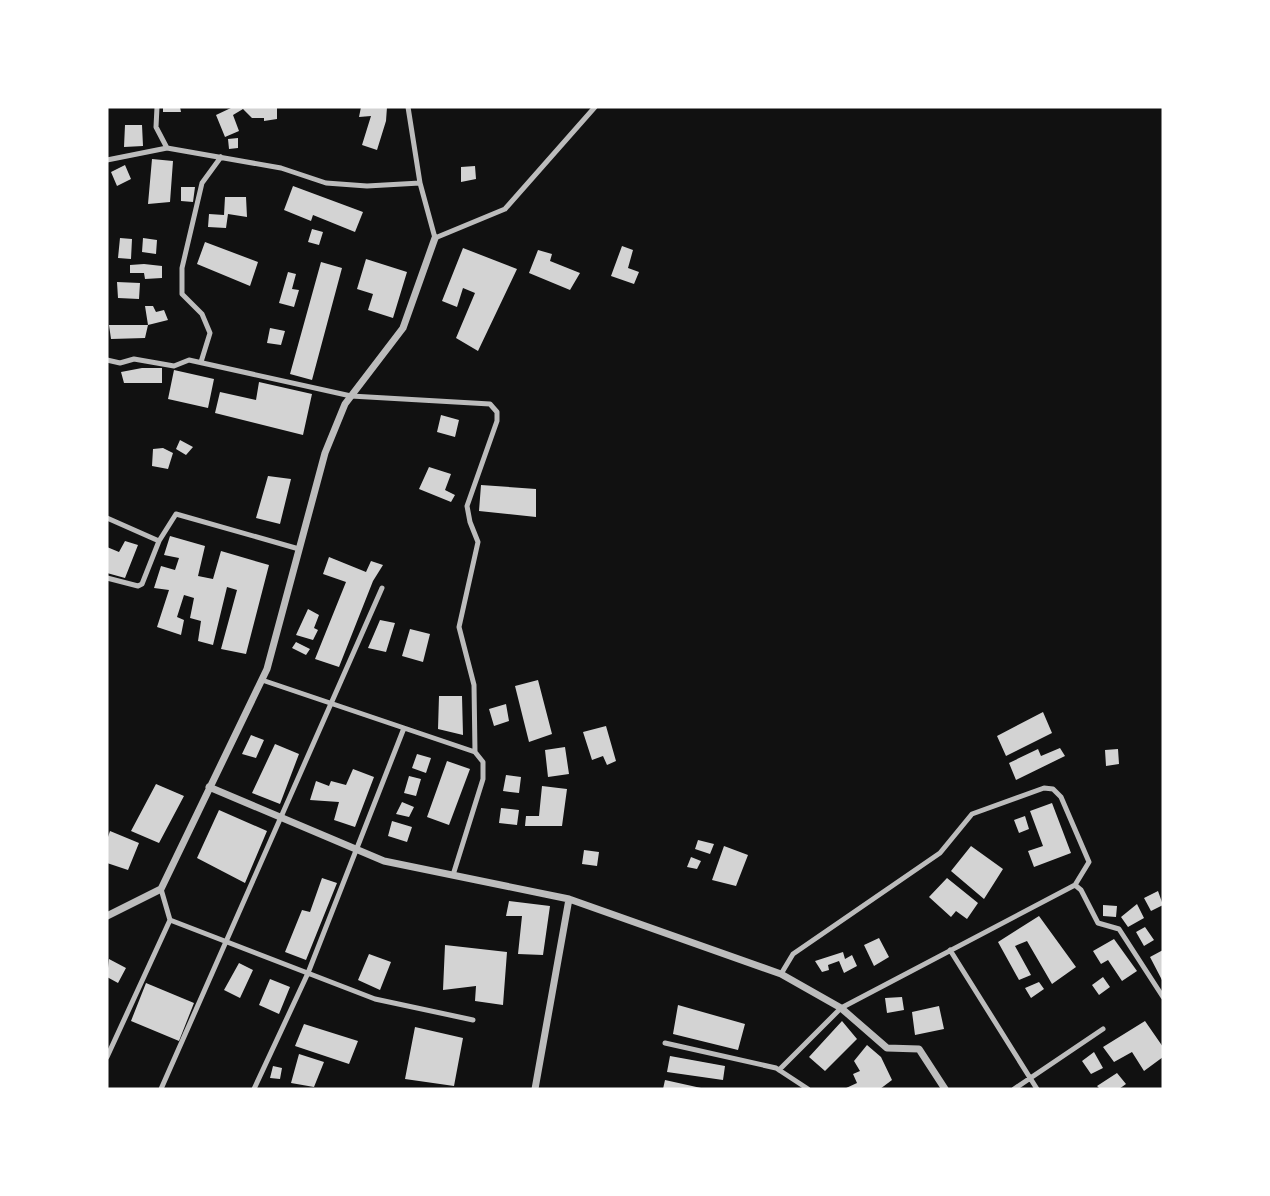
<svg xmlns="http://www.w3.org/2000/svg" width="1270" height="1196" viewBox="0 0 1270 1196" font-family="'DM Sans',sans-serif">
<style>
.building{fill:#d3d3d3}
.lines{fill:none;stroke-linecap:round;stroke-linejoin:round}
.service{stroke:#bcbcbc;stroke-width:5}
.minor{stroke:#bcbcbc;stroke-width:7}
</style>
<rect width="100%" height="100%" fill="#111"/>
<path class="building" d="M 163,107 L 180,107 L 181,112 L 163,112 Z
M 233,107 L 277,107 L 277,119 L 264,121 L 264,118 L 252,118 L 243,109 L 233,115 L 239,131 L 225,137 L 216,115 Z
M 361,107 L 387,107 L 386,121 L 377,150 L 362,145 L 371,116 L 359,117 Z
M 125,125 L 142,125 L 143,146 L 124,147 Z
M 238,138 L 238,148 L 229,149 L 228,139 Z
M 152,159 L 173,161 L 170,202 L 148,204 Z
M 125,165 L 131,179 L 117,186 L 111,172 Z
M 475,166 L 476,179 L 461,182 L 461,167 Z
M 293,186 L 363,212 L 355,232 L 313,215 L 311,221 L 284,210 Z
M 181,187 L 195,187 L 193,202 L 181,201 Z
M 225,197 L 246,197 L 247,217 L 228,214 L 226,228 L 208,227 L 209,214 L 224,215 Z
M 312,229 L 323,232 L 319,245 L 308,242 Z
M 120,238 L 132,239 L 131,259 L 118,258 Z
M 143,238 L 157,240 L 156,254 L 142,252 Z
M 205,242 L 258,262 L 250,286 L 197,264 Z
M 622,246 L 633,250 L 628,268 L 639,272 L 634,284 L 611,276 Z
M 463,248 L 517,269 L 478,351 L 456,338 L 475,293 L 463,288 L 457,307 L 442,301 Z
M 538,250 L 552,254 L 550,261 L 580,273 L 570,290 L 529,273 Z
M 366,259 L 407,272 L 393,318 L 368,310 L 373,294 L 357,289 Z
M 321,262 L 342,268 L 312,380 L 290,374 Z
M 144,264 L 162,266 L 162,278 L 145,279 L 144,273 L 130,273 L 130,265 Z
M 288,272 L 296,274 L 292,289 L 299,290 L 294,307 L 279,303 Z
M 117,282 L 140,283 L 139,299 L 118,298 Z
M 145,306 L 153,306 L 156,312 L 164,310 L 168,320 L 148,325 Z
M 109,325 L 148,325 L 145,338 L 111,339 Z
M 270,328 L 285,331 L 281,345 L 267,343 Z
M 142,368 L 162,368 L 162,383 L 124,383 L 121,372 Z
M 174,370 L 214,379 L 208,408 L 168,399 Z
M 259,382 L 312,394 L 303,435 L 215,413 L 220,392 L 256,400 Z
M 441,415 L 459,420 L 455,437 L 437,432 Z
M 180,440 L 193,447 L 186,455 L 176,449 Z
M 163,448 L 173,453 L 168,469 L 152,466 L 153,449 Z
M 429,467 L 451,474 L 445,490 L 455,495 L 451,502 L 419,489 Z
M 268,476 L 291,479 L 280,524 L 256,518 Z
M 481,485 L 536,489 L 536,517 L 479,511 Z
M 170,536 L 205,546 L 198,576 L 213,579 L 221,551 L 269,565 L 246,654 L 221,649 L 237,590 L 227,587 L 213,645 L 198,641 L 201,621 L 190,618 L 194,598 L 184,595 L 177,617 L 184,620 L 181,635 L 157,627 L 169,590 L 154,588 L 161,566 L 175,570 L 179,558 L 164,555 Z
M 125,541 L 138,545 L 125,578 L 107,573 L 107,547 L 119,552 Z
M 329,557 L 366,572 L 371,561 L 383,565 L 373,581 L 339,667 L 315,659 L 346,582 L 323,574 Z
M 308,609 L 319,615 L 314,628 L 318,630 L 313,640 L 296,635 Z
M 380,620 L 395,623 L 386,652 L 368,648 Z
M 410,629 L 430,634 L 423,662 L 402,656 Z
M 296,642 L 310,649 L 306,655 L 292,648 Z
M 538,680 L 552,734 L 529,742 L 515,686 Z
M 439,696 L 462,696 L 463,735 L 438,729 Z
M 506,704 L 509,721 L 494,726 L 489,709 Z
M 1043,712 L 1052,733 L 1006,756 L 997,736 Z
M 606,726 L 616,761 L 607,765 L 603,756 L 592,760 L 583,732 Z
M 251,735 L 264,740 L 256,758 L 242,754 Z
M 275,744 L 299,754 L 280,804 L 252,793 Z
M 565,747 L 569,774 L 548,777 L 545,750 Z
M 1060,748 L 1065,756 L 1016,780 L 1009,763 L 1038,749 L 1041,756 Z
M 1118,749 L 1119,764 L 1106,766 L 1105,750 Z
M 417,754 L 431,758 L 426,773 L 412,768 Z
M 447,761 L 470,769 L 449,825 L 427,817 Z
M 353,769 L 374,777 L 355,827 L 334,820 L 339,802 L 310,800 L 316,781 L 329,786 L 331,781 L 346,785 Z
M 506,775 L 521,777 L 519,793 L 503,791 Z
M 409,776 L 421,779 L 416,796 L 404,793 Z
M 156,784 L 184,796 L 159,843 L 131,831 Z
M 542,786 L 567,789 L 562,826 L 525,826 L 526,816 L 539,816 Z
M 402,802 L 414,807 L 409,817 L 396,814 Z
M 1052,803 L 1071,853 L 1034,867 L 1028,851 L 1043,846 L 1030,811 Z
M 501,808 L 519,810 L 517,825 L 499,823 Z
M 219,810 L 267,831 L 245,883 L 197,858 Z
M 1025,816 L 1029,829 L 1019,833 L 1014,820 Z
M 392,821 L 412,827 L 407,842 L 388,836 Z
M 110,831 L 139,843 L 128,870 L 107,863 L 107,840 Z
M 698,840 L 714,844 L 710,854 L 695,849 Z
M 724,846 L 748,855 L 736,886 L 712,880 Z
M 971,846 L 1003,869 L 984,899 L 951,871 Z
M 584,850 L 599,852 L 597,866 L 582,864 Z
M 691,857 L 701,861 L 697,869 L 687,867 Z
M 322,878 L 337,883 L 306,960 L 285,952 L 302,910 L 310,912 Z
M 947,878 L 978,903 L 967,919 L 956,911 L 951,917 L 929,897 Z
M 1158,891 L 1163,905 L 1151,911 L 1144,898 Z
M 509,901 L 550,906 L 543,955 L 518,954 L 522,916 L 506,916 Z
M 1137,904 L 1144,918 L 1128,927 L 1121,917 Z
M 1103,905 L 1117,906 L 1116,917 L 1103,916 Z
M 1039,916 L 1076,967 L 1052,984 L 1027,941 L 1015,946 L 1031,975 L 1019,980 L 998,942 Z
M 1145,927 L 1154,940 L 1144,946 L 1136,932 Z
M 879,938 L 889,957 L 874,966 L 864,945 Z
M 1114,939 L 1137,971 L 1122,981 L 1108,960 L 1101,964 L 1093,951 Z
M 445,945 L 507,952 L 503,1005 L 475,1001 L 476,986 L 443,990 Z
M 1163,950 L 1163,982 L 1150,957 Z
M 843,952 L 845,959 L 852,955 L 857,966 L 844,973 L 839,961 L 828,965 L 829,970 L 822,972 L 815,961 Z
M 369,954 L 391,962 L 380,990 L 358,980 Z
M 109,959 L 126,968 L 118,983 L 107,977 Z
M 239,963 L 253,970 L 240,998 L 224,990 Z
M 1103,977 L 1110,987 L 1099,995 L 1092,985 Z
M 270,979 L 290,987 L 279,1014 L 259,1005 Z
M 1039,982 L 1044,989 L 1031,998 L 1025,988 Z
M 146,983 L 194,1003 L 179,1041 L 131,1021 Z
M 902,997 L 904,1010 L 887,1013 L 885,998 Z
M 678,1005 L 745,1024 L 738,1050 L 673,1034 Z
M 939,1006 L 944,1029 L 915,1035 L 912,1012 Z
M 842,1021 L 857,1039 L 825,1071 L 809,1057 Z
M 1145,1021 L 1163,1047 L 1163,1057 L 1144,1071 L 1132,1052 L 1114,1062 L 1103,1047 Z
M 304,1024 L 358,1041 L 349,1064 L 295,1046 Z
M 415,1027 L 463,1038 L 454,1086 L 405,1079 Z
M 867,1045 L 881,1057 L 892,1080 L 880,1089 L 844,1089 L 857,1083 L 853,1074 L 860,1071 L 854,1061 Z
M 1094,1052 L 1103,1068 L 1091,1074 L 1082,1061 Z
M 299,1054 L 324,1062 L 314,1087 L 291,1083 Z
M 670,1056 L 725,1066 L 723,1080 L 667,1072 Z
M 273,1066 L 282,1068 L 280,1079 L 270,1078 Z
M 1117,1073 L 1126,1084 L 1119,1089 L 1100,1089 L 1097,1086 Z
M 665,1080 L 701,1088 L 701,1089 L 663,1089 Z"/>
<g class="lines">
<path class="service" d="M 157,107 L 156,127 L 167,148
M 408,107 L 420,183 L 435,238 L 505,209 L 595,107
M 107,160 L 167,148 L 281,168 L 326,183 L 367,186 L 420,183
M 107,360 L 120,363 L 134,359 L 174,366 L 189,360 L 351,396 L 490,404 L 497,412 L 497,421 L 467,506 L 470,522 L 478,542 L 459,627 L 474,685 L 475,752
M 201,362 L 210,333 L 202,314 L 182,294 L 182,268 L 202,183 L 221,157
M 107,518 L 159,541 L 176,514 L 299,549
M 107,578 L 138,586 L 142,584 L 159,541
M 262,680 L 475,752 L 483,762 L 483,779 L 453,875
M 170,920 L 375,999 L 473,1020
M 950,950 L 1037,1089
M 781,974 L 793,954 L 940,853 L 972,814 L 1044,788 L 1053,789 L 1061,797 L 1089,862 L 1075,885
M 665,1043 L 776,1068 L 808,1089
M 107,1057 L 170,920 L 161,889
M 779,1070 L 841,1008 L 1075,885 L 1081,890 L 1098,923 L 1119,929 L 1163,997
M 161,1089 L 382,588
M 254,1089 L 308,973 L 404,728
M 1014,1089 L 1103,1029"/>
<path class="minor" d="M 209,787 L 384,861 L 569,899 L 781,974 L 841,1008 L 887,1048 L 919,1049 L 945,1089
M 107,916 L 161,889 L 267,669 L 325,453 L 345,404 L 403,328 L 435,238
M 535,1089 L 569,899"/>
</g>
<rect width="1270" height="1196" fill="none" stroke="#ffffff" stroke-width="217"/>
</svg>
